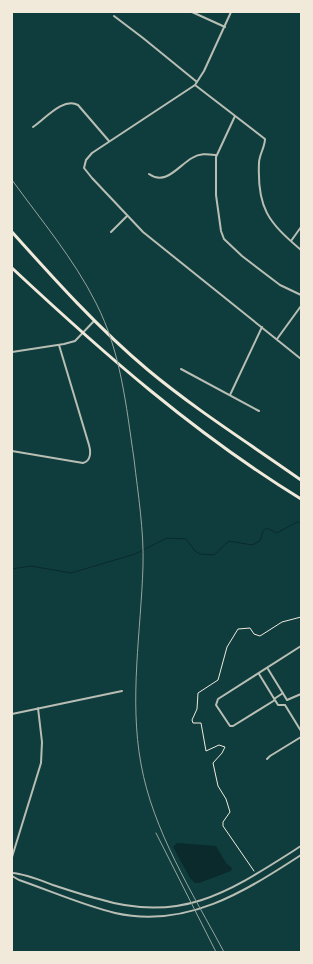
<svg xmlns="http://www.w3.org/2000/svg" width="313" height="964" viewBox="0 0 313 964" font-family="Poppins,sans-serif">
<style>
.water{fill:#0a2a2b}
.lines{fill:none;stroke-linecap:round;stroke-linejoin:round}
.stream{stroke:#0a2a2b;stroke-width:1}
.path{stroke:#f1e9da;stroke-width:1}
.minor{stroke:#b8beb3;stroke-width:2}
.tertiary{stroke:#b8beb3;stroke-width:2}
.trunk{stroke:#f1e9da;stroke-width:3}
.rail{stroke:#97a49c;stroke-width:1}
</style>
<rect width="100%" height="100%" fill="#0f3d3e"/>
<path class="water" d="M 177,843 L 216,846 L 226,863 L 232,868 L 231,871 L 199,883 L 195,883 L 190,878 L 173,847 Z"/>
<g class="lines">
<path class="stream" d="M 12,569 L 31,566 L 71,573 L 135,554 L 167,538 L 186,539 L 195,551 L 200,554 L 214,555 L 229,541 L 252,545 L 260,541 L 263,531 L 267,528 L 277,533 L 297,522 L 301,523"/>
<path class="path" d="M 254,871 L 223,826 L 223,822 L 230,812 L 226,799 L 218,786 L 213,763 L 222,753 L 225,747 L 219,745 L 206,751 L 201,723 L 193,723 L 192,720 L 197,709 L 198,693 L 218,680 L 227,647 L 238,629 L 250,628 L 254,634 L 260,636 L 282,622 L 301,617"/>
<path class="minor" d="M 192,12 L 225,27
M 231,12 L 204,71 L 195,85 L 92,153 L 86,160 L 84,168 L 92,178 L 143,232 L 301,359
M 114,16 L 143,38 L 197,82
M 195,85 L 265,139 C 265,147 259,155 259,163 C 257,208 268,222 301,250
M 235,116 L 216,157 L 216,195 L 221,231 L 224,239 L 242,256 L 280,285 L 301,295
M 33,127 C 45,119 63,97 78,105 L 109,141
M 149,174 C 166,186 178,166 192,158 C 200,153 207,154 216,155
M 111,232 L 127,216
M 291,241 L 301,227
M 277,339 L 301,306
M 12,352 L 64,344 L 75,341 L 94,321
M 181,369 L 259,411
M 230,395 L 262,327
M 12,451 L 83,463 C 91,461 91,452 89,445 L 59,345
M 268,669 L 287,700
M 259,674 L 278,705 L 285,705
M 274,699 L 283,693
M 275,700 L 233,726 L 230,726 L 216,705 L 218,699 L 301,646
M 287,700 L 301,694
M 285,705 L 301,731
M 12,714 L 122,691
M 267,759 L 270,756 L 301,737
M 12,857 L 41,763 L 42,742 L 38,708"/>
<path class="tertiary" d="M 12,873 C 26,874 40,880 53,885 C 68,890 83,895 99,899 C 184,925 233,889 301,846
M 12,876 L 19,880 C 51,891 82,905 115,913 C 186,929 244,892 301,855"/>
<path class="trunk" d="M 12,232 C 55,280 99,329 148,370 C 196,410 250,444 301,480
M 12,268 C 103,353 195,434 301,499"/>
<path class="rail" d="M 12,180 C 41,220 74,259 96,303 C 121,352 126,405 134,459 C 138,494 144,530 143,566 C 141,631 129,699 141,764 C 153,831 192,892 224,952
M 156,833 L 216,952"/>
</g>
<rect width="313" height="964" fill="none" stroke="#f1e9da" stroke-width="26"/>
</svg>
